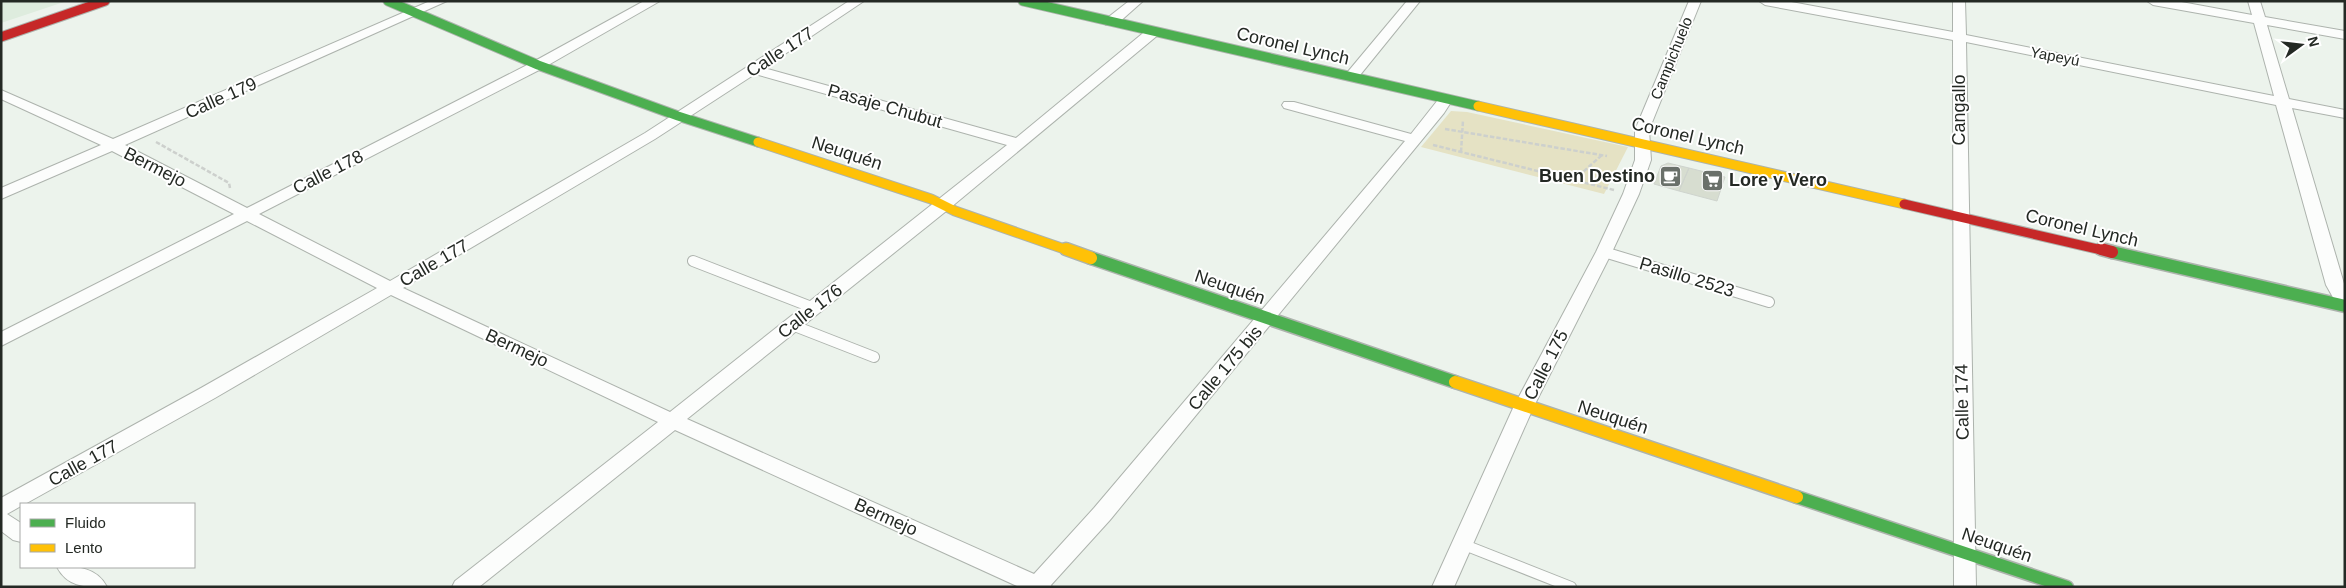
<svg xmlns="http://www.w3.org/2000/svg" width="2346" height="588" viewBox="0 0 2346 588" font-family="Arial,sans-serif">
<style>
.built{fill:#deecde}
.green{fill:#e5e2c4}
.building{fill:#d7ddd0;stroke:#cfd4ce}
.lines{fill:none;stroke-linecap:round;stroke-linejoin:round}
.lane-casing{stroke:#adb3ad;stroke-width:12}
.street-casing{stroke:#adb3ad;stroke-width:2}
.fast-far1-casing{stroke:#adb3ad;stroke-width:11}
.fast-casing{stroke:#adb3ad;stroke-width:15}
.slow-far1-casing{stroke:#adb3ad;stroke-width:11}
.slow-casing{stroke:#adb3ad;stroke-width:15}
.jam-far1-casing{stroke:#adb3ad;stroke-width:11}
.jam-casing{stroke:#adb3ad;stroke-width:15}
.path{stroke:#cdd0cd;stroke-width:2.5;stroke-dasharray:4.5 2;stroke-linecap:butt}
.lane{stroke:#fcfdfc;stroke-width:10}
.street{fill:#fcfdfc;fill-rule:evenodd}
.fast-far1{stroke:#4caf50;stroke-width:9}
.fast{stroke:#4caf50;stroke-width:12}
.slow-far1{stroke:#ffc107;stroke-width:9}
.slow{stroke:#ffc107;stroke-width:12}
.jam-far1{stroke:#c62828;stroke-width:9}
.jam{stroke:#c62828;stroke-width:12}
.labels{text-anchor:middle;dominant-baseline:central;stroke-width:4;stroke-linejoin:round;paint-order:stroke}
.far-street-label{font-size:15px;fill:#242924;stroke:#fff}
.street-label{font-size:18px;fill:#242924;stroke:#fff}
.poi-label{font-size:18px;font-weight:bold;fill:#242924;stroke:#fff;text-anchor:end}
</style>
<rect width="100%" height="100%" fill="#ecf3ec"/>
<path class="built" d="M 1,1 L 67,1 L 1,23 Z"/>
<path class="green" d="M 1451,111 L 1467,112 L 1628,147 L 1604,194 L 1421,147 Z"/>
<path class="building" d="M 1668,163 L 1689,168 L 1679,191 L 1654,184 L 1661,166 Z
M 1689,168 L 1725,177 L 1717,201 L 1679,191 Z"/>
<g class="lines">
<defs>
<path id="lane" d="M 1604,252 L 1769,302
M 693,261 L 814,308
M 792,325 L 874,357
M 1462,544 L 1571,587"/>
<path id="street" d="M 430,1 L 447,1 L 125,145 L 247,208 L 533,62 L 644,1 L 660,1 L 543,68 L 259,214 L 390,281 L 645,133 L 849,1 L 864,1 L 764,68 L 1016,138 L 1148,29 L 1158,29 L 1159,32 L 1158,35 L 950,208 L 687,419 L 1034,574 L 1094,508 L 1405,141 L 1284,108 L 1282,105 L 1284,102 L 1294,102 L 1411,134 L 1441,96 L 1446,95 L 1453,99 L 1444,113 L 1110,520 L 1051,585 L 1052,587 L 1019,587 L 675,430 L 479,587 L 452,587 L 455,581 L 658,422 L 391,295 L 215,398 L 25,504 L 21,504 L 21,506 L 7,514 L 21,523 L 21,542 L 13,540 L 1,531 L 1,498 L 201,388 L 377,288 L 247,221 L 1,346 L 1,332 L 234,214 L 112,151 L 1,199 L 1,188 L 101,145 L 1,99 L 1,90 L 113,139 ZM 755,74 L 1007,145 L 670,412 L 403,288 L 655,139 Z
M 1129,1 L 1143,1 L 1116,25 L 1106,25 L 1105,22 L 1106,19 Z
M 1407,1 L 1420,1 L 1356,80 L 1346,80 L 1344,77 L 1346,74 Z
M 1689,1 L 1701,1 L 1649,130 L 1651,160 L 1639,194 L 1612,252 L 1534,406 L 1454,587 L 1432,587 L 1514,406 L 1596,252 L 1623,194 L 1635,160 L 1635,130 Z
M 1759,1 L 1786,1 L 1953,32 L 1953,1 L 1965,1 L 1966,35 L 2274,96 L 2254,23 L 2153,5 L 2147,1 L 2176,1 L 2252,15 L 2248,1 L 2260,1 L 2265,17 L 2345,31 L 2345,39 L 2267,25 L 2289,99 L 2345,110 L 2345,118 L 2292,108 L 2345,287 L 2345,309 L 2339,308 L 2326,285 L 2276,105 L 1966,42 L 1976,587 L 1954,587 L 1953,40 L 1765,5 Z
M 57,567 C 76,566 97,567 107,587 C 87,587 68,588 57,567 Z"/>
<path id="fast-far1" d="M 388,1 L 538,65 L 678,116 L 758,142
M 1023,1 L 1478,106"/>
<path id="fast" d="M 2112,252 L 2345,306
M 1091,258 L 1455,382
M 1797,497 L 2067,587"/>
<path id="slow-far1" d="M 1478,106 L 1904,204
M 758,142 L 931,199 L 955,211 L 1070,251"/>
<path id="slow" d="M 1066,249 L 1091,258
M 1455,382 L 1797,497"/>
<path id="jam-far1" d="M 1,37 L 105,1
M 1904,204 L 2106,251"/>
<path id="jam" d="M 2101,249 L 2112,252"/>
</defs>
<use href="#lane" class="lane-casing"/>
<use href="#street" class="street-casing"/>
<use href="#fast-far1" class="fast-far1-casing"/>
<use href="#fast" class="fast-casing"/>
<use href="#slow-far1" class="slow-far1-casing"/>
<use href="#slow" class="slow-casing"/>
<use href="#jam-far1" class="jam-far1-casing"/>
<use href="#jam" class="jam-casing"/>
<path class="path" d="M 1445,129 L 1607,156
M 156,142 L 229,183 L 230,188
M 1433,145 L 1614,190
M 1461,152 L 1463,120
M 1574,180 L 1602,155"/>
<use href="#lane" class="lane"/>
<use href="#street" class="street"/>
<use href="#fast-far1" class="fast-far1"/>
<use href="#fast" class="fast"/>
<use href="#slow-far1" class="slow-far1"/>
<use href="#slow" class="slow"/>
<use href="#jam-far1" class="jam-far1"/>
<use href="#jam" class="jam"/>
</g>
<defs>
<symbol id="cafe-square" viewBox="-11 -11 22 22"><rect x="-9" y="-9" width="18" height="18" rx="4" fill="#6a706a" stroke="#fff"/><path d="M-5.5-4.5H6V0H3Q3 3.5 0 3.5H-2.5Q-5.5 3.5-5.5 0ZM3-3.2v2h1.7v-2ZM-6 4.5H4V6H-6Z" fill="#fff"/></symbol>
<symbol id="supermarket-square" viewBox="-11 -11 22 22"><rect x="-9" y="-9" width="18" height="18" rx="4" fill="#6a706a" stroke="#fff"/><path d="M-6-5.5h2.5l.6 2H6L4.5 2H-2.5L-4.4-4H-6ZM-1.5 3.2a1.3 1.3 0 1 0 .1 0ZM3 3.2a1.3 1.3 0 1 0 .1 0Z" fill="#fff"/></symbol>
</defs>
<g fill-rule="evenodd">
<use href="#cafe-square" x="1658" y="164" width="25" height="25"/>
<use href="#supermarket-square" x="1700" y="168" width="25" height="25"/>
</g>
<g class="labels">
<g class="far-street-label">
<text transform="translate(2055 56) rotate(11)">Yapeyú</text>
<text transform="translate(1671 58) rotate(-68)">Campichuelo</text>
</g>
<g class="street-label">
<text transform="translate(1293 46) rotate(13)">Coronel Lynch</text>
<text transform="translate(780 52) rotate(-33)">Calle 177</text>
<text transform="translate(221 98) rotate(-24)">Calle 179</text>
<text transform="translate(885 106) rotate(16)">Pasaje Chubut</text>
<text transform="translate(1959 110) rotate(-90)">Cangallo</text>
<text transform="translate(1688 136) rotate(13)">Coronel Lynch</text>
<text transform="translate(847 153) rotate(18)">Neuquén</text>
<text transform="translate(155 167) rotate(27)">Bermejo</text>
<text transform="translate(328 172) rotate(-27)">Calle 178</text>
<text transform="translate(2082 228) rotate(13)">Coronel Lynch</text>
<text transform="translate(434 263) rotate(-30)">Calle 177</text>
<text transform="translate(1687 277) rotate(17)">Pasillo 2523</text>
<text transform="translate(1230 287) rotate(19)">Neuquén</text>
<text transform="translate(810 311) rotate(-38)">Calle 176</text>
<text transform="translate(517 348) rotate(25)">Bermejo</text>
<text transform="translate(1546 365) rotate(-63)">Calle 175</text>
<text transform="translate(1225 368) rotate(-50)">Calle 175 bis</text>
<text transform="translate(1962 402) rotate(-91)">Calle 174</text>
<text transform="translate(1613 417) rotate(18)">Neuquén</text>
<text transform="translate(83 463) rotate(-29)">Calle 177</text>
<text transform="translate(886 517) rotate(24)">Bermejo</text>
<text transform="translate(1997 545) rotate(19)">Neuquén</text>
</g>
<g class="poi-label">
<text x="1655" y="176">Buen Destino</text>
<text x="1729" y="180" text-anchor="start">Lore y Vero</text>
</g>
</g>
<rect width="2346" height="588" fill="none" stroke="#242924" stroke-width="5"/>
<rect x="20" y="503" width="175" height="65" fill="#ffffff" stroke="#a7a9a7"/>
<rect x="30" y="519" width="25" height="8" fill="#4caf50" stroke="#a7a9a7"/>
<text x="65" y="528" font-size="15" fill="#242924">Fluido</text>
<rect x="30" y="544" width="25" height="8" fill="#ffc107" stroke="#a7a9a7"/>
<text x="65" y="553" font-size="15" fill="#242924">Lento</text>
<g transform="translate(2301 45) rotate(75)" stroke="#ffffff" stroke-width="4" paint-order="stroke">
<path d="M0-4L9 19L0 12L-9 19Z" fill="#242924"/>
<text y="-8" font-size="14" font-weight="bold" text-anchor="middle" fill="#242924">N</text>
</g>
</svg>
